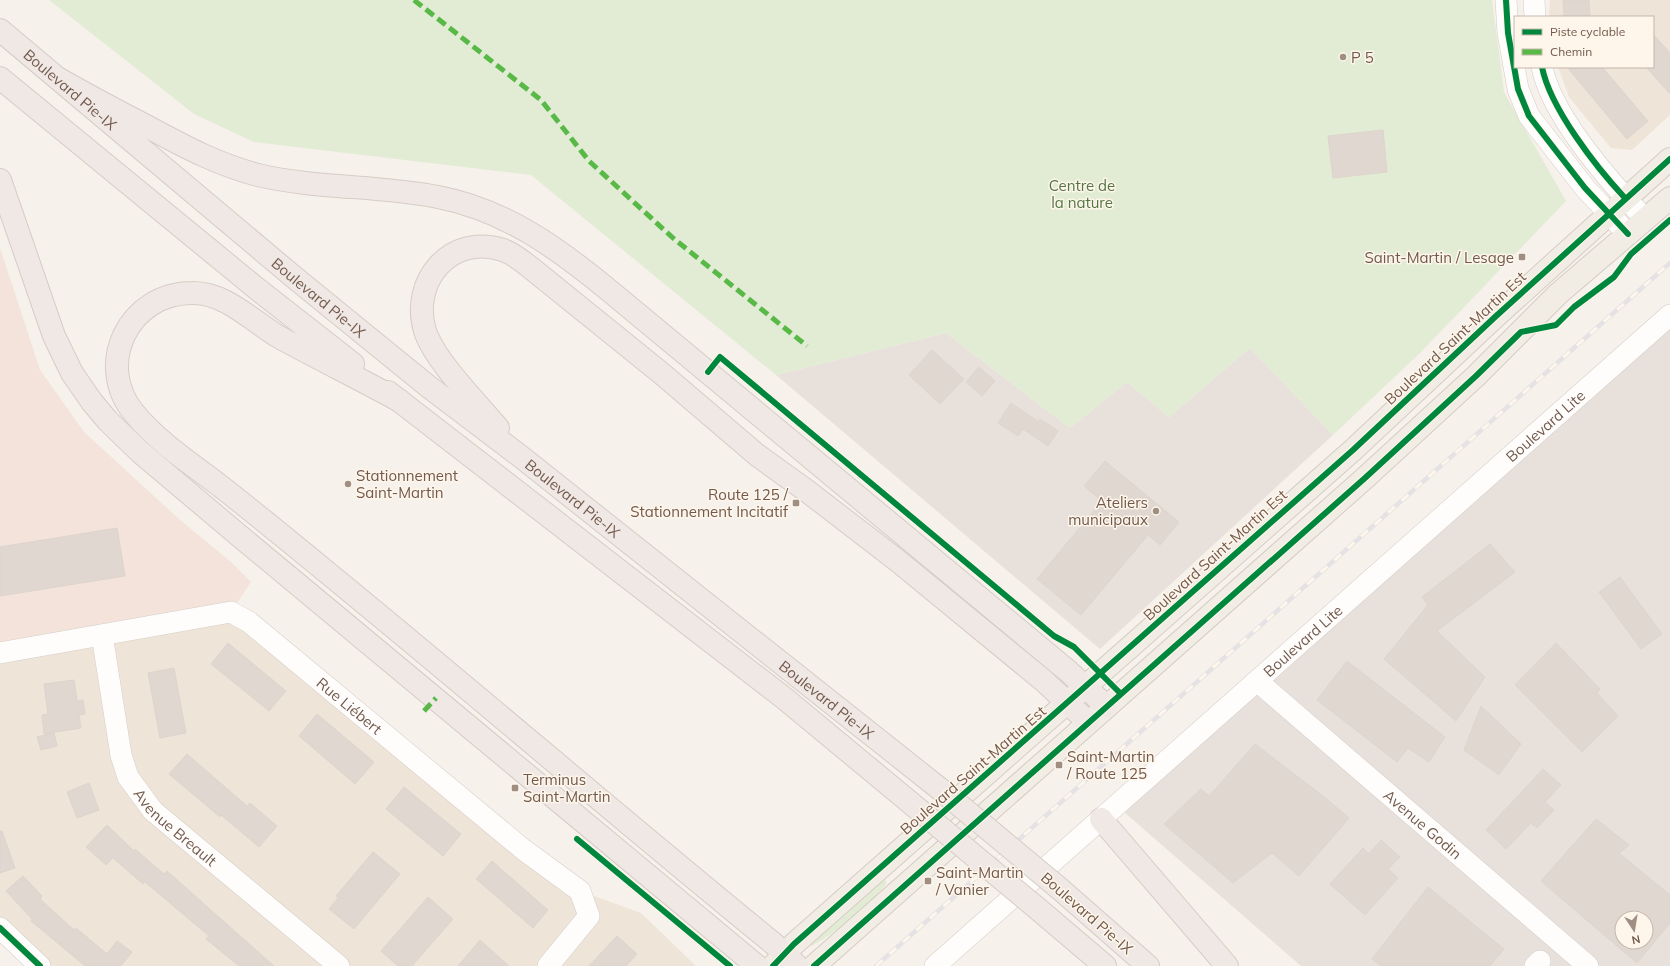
<svg xmlns="http://www.w3.org/2000/svg" width="1670" height="966" viewBox="0 0 1670 966" font-family="Mulish,sans-serif">
<style>
.residential{fill:#efe4d8}
.commercial{fill:#f3e3db}
.industrial{fill:#e8e1db;fill-rule:evenodd}
.green{fill:#e2ecd5}
.building{fill:#dfd7d0;stroke:#ded4cd;fill-rule:evenodd}
.lines{fill:none;stroke-linecap:round;stroke-linejoin:round}
.minor-casing{stroke:#d5cec8;stroke-width:22}
.major-casing{stroke:#d5ccc6;stroke-width:24}
.highway-casing{stroke:#d5ccc6;stroke-width:24}
.minor{stroke:#fefdfc;stroke-width:21}
.major{stroke:#f1ede5;stroke-width:22}
.highway{stroke:#f0e8e4;stroke-width:22}
.rail-casing{stroke:#e4e2e4;stroke-width:4.5}
.rail{stroke:#fef6eb;stroke-width:3;stroke-dasharray:9;stroke-linecap:butt}
.highway-bridge-casing{stroke:#d5ccc6;stroke-width:24;stroke-linecap:butt}
.highway-bridge{stroke:#f0e8e4;stroke-width:22}
.quiet{stroke:#58b947;stroke-width:5;stroke-dasharray:10 5;stroke-linecap:butt}
.cycleway-casing{stroke:#fef6eb;stroke-width:8}
.cycleway{stroke:#00873e;stroke-width:6}
.poi-dot{fill:#a08e83;stroke:#fef6eb;stroke-width:1.5}
.labels{text-anchor:middle;dominant-baseline:central;stroke-width:3;stroke-linejoin:round;paint-order:stroke}
.poi-label{font-size:15px;fill:#72594c;stroke:#fef6eb;text-anchor:start}
.street-label{font-size:15px;fill:#72594c;stroke:#fef6eb}
.park-label{font-size:15px;fill:#547744;stroke:#fef6eb}
</style>
<rect width="100%" height="100%" fill="#f6f1ea"/>
<path class="residential" d="M 1550,0 L 1670,0 L 1670,115 L 1632,150 L 1611,148 L 1569,97 L 1558,67 L 1653,67 L 1653,17 L 1549,17 Z
M 231,612 L 580,891 L 641,913 L 696,966 L 41,966 L 0,928 L 0,653 Z"/>
<path class="commercial" d="M 0,248 L 40,370 L 84,432 L 180,520 L 231,562 L 251,582 L 231,612 L 0,653 Z"/>
<path class="industrial" d="M 1670,315 L 1670,966 L 1301,966 L 1124,812 ZM 1622,918 L 1646,918 L 1646,942 L 1622,942 Z
M 946,333 L 1070,428 L 1127,382 L 1169,417 L 1250,348 L 1333,435 L 1100,649 L 776,375 Z"/>
<path class="green" d="M 49,0 L 1492,0 L 1504,92 L 1566,201 L 1420,353 L 1333,435 L 1250,348 L 1169,417 L 1127,382 L 1070,428 L 946,333 L 776,375 L 531,175 L 254,142 L 194,114 Z
M 884,879 L 887,883 C 866,909 840,929 812,946 L 810,945 Z"/>
<path class="building" d="M 1563,0 L 1589,0 L 1590,17 L 1564,17 Z
M 1653,34 L 1670,53 L 1670,94 L 1646,67 L 1653,67 Z
M 1567,67 L 1602,67 L 1648,121 L 1627,139 Z
M 1383,130 L 1387,172 L 1333,178 L 1328,136 Z
M 932,350 L 964,379 L 940,404 L 909,375 Z
M 979,367 L 995,381 L 982,396 L 966,382 Z
M 1011,403 L 1039,422 L 1040,419 L 1058,431 L 1048,446 L 1023,429 L 1018,436 L 998,423 Z
M 1105,461 L 1179,522 L 1160,545 L 1148,535 L 1081,615 L 1037,579 L 1102,501 L 1084,486 Z
M 117,528 L 125,576 L 0,596 L 0,547 Z
M 1490,544 L 1515,572 L 1437,631 L 1485,677 L 1456,721 L 1384,659 L 1428,605 L 1422,597 Z
M 1620,577 L 1662,634 L 1641,649 L 1599,592 Z
M 228,643 L 286,691 L 269,711 L 211,664 Z
M 1556,643 L 1600,689 L 1597,693 L 1618,716 L 1582,752 L 1515,685 Z
M 1347,661 L 1445,737 L 1429,762 L 1408,748 L 1397,762 L 1317,700 Z
M 174,668 L 186,733 L 160,738 L 148,673 Z
M 74,680 L 77,701 L 83,700 L 85,714 L 79,715 L 81,728 L 44,734 L 42,715 L 48,714 L 44,684 Z
M 1481,706 L 1521,744 L 1499,775 L 1464,750 Z
M 317,714 L 374,762 L 355,784 L 299,736 Z
M 54,733 L 57,746 L 41,750 L 37,737 Z
M 1255,744 L 1323,796 L 1349,818 L 1299,876 L 1272,853 L 1233,883 L 1164,824 L 1201,789 L 1209,796 Z
M 187,754 L 247,806 L 250,803 L 277,826 L 259,847 L 221,815 L 220,817 L 169,774 Z
M 1543,769 L 1561,785 L 1545,802 L 1554,810 L 1537,828 L 1531,823 L 1506,849 L 1486,830 Z
M 89,783 L 99,810 L 77,818 L 67,792 Z
M 404,787 L 461,834 L 443,856 L 386,809 Z
M 1596,819 L 1629,845 L 1619,853 L 1670,895 L 1670,923 L 1637,963 L 1541,881 ZM 1622,918 L 1646,918 L 1646,942 L 1622,942 Z
M 107,825 L 134,851 L 135,849 L 164,874 L 167,871 L 274,966 L 239,966 L 206,939 L 209,936 L 145,882 L 143,884 L 113,858 L 106,865 L 86,847 Z
M 0,831 L 2,831 L 15,868 L 0,873 Z
M 1381,840 L 1400,857 L 1388,869 L 1398,878 L 1365,915 L 1330,884 L 1363,848 L 1369,854 Z
M 373,852 L 400,874 L 354,929 L 329,909 L 338,898 L 336,896 Z
M 492,861 L 548,910 L 533,928 L 476,879 Z
M 23,876 L 42,896 L 40,899 L 74,930 L 76,928 L 107,954 L 117,941 L 132,952 L 121,966 L 85,966 L 31,921 L 32,919 L 6,891 Z
M 1428,887 L 1504,949 L 1490,966 L 1381,966 L 1372,959 Z
M 428,897 L 453,919 L 412,966 L 398,966 L 381,951 Z
M 617,936 L 637,954 L 626,966 L 589,966 Z
M 480,940 L 509,966 L 458,966 Z"/>
<g class="lines">
<defs>
<g id="minor">
<path d="M 1506,0 L 1508,33 L 1518,89 L 1529,116 L 1585,188 L 1628,234"/>
<path d="M 1534,0 L 1535,17"/>
<path d="M 1542,67 C 1552,117 1611,183 1645,219"/>
<path id="s1" d="M 102,635 L 121,755 L 128,777 L 153,811 L 339,966"/>
<path id="s2" d="M 0,653 L 231,612 L 249,622 L 524,850 L 580,891 L 589,916 L 548,966"/>
<path id="s3" d="M 1257,681 L 1588,966"/>
<path d="M 0,928 L 40,966"/>
<path id="s4" d="M 935,966 L 1670,315"/>
<path d="M 1535,966 L 1540,961"/>
</g>
<path id="major" d="M 773,966 L 794,944 L 1353,450 L 1495,317 L 1670,159
M 814,966 L 1365,478 L 1476,376 L 1558,294 L 1670,198"/>
<g id="highway">
<path id="s5" d="M 0,30 L 295,278 L 429,387 L 520,456 L 940,789"/>
<path d="M 0,78 L 256,288 L 353,364"/>
<path d="M 59,79 C 89,96 119,112 150,128 C 185,147 219,165 258,175 C 316,189 379,185 438,197 C 506,210 559,249 611,292 L 1068,671 L 1106,706"/>
<path d="M 0,180 L 54,336 L 72,373 L 92,402 L 108,421 L 140,452 L 242,538 L 757,966"/>
<path d="M 388,392 L 784,698 L 918,809"/>
<path d="M 400,401 C 360,379 319,359 279,337 C 252,321 225,292 192,293 C 129,293 94,364 134,413 C 158,442 190,463 219,485 C 260,517 300,550 340,583 C 485,702 628,825 774,944 L 797,966"/>
<path d="M 498,428 C 477,403 435,361 425,331 C 410,281 451,233 503,250 C 514,254 522,261 531,268 L 661,373 L 757,455 L 807,491 L 898,561 L 1044,681 L 1088,722"/>
<path d="M 1101,819 L 1227,966"/>
<path d="M 1060,889 L 1148,966"/>
<path d="M 1038,909 L 1105,966"/>
</g>
</defs>
<use href="#minor" class="minor-casing"/>
<use href="#major" class="major-casing"/>
<use href="#highway" class="highway-casing"/>
<use href="#minor" class="minor"/>
<use href="#major" class="major"/>
<use href="#highway" class="highway"/>
<defs>
<path id="rail" d="M 876,966 L 1670,263"/>
</defs>
<use href="#rail" class="rail-casing"/>
<use href="#rail" class="rail"/>
<defs>
<path id="highway-bridge" d="M 940,789 L 1060,889
M 918,809 L 1038,909"/>
</defs>
<use href="#highway-bridge" class="highway-bridge-casing"/>
<use href="#highway-bridge" class="highway-bridge"/>
<path class="quiet" d="M 414,0 L 541,100 L 589,161 L 673,238 L 807,346
M 424,711 L 436,698"/>
<defs>
<path id="cycleway" d="M 1506,0 L 1508,33 L 1518,89 L 1529,116 L 1585,188 L 1628,234
M 1542,67 C 1550,108 1596,167 1625,198
M 708,372 L 720,357 L 1054,636 L 1074,647 L 1120,693
M 577,839 L 730,966
M 0,928 L 40,966
M 773,966 L 794,944 L 1353,450 L 1495,317 L 1670,159
M 814,966 L 1365,478 L 1476,376 L 1521,332 L 1556,325 L 1574,307 L 1614,277 L 1631,254 L 1670,220"/>
</defs>
<use href="#cycleway" class="cycleway-casing"/>
<use href="#cycleway" class="cycleway"/>
</g>
<g class="poi-dot">
<circle cx="1343" cy="57" r="4"/>
<rect x="1518" y="253" width="8" height="8" rx="2"/>
<circle cx="348" cy="484" r="4"/>
<rect x="792" y="499" width="8" height="8" rx="2"/>
<circle cx="1156" cy="511" r="4"/>
<rect x="1055" y="761" width="8" height="8" rx="2"/>
<rect x="511" y="784" width="8" height="8" rx="2"/>
<rect x="924" y="877" width="8" height="8" rx="2"/>
</g>
<g class="labels">
<g class="poi-label">
<text x="1351" y="57">P 5</text>
<text x="1514" y="257" text-anchor="end">Saint-Martin / Lesage</text>
<text x="356" y="475">Stationnement<tspan x="356" dy="17">Saint-Martin</tspan></text>
<text x="788" y="494" text-anchor="end">Route 125 /<tspan x="788" dy="17">Stationnement Incitatif</tspan></text>
<text x="1148" y="502" text-anchor="end">Ateliers<tspan x="1148" dy="17">municipaux</tspan></text>
<text x="1067" y="756">Saint-Martin<tspan x="1067" dy="17">/ Route 125</tspan></text>
<text x="523" y="779">Terminus<tspan x="523" dy="17">Saint-Martin</tspan></text>
<text x="936" y="872">Saint-Martin<tspan x="936" dy="17">/ Vanier</tspan></text>
</g>
<g class="street-label">
<text stroke="none"><textPath href="#s5" startOffset="92">Boulevard Pie-IX</textPath></text>
<text stroke="none"><textPath href="#s5" startOffset="416">Boulevard Pie-IX</textPath></text>
<text transform="translate(1455 338) rotate(-43)">Boulevard Saint-Martin Est</text>
<text stroke="none"><textPath href="#s4" startOffset="815">Boulevard Lite</textPath></text>
<text stroke="none"><textPath href="#s5" startOffset="740">Boulevard Pie-IX</textPath></text>
<text transform="translate(1215 555) rotate(-42)">Boulevard Saint-Martin Est</text>
<text stroke="none"><textPath href="#s4" startOffset="491">Boulevard Lite</textPath></text>
<text stroke="none"><textPath href="#s5" startOffset="1064">Boulevard Pie-IX</textPath></text>
<text stroke="none"><textPath href="#s2" startOffset="386">Rue Liébert</textPath></text>
<text transform="translate(973 770) rotate(-41)">Boulevard Saint-Martin Est</text>
<text stroke="none"><textPath href="#s3" startOffset="219">Avenue Godin</textPath></text>
<text stroke="none"><textPath href="#s1" startOffset="214">Avenue Breault</textPath></text>
<text transform="translate(1087 913) rotate(41)">Boulevard Pie-IX</text>
</g>
<g class="park-label">
<text x="1082" y="185">Centre de<tspan x="1082" dy="17">la nature</tspan></text>
</g>
</g>
<rect x="1514" y="16" width="140" height="52" fill="#fef6eb" stroke="#c6b7ab"/>
<rect x="1522" y="29" width="20" height="6" fill="#00873e" stroke="#c6b7ab"/>
<text x="1550" y="36" font-size="12" fill="#72594c">Piste cyclable</text>
<rect x="1522" y="49" width="20" height="6" fill="#58b947" stroke="#c6b7ab"/>
<text x="1550" y="56" font-size="12" fill="#72594c">Chemin</text>
<g transform="translate(1634 930) rotate(168)"><circle r="19" fill="#fef6eb" stroke="#c6b7ab"/>
<path d="M0-3L7 15L0 10L-7 15Z" fill="#a08e83"/>
<text y="-6" font-size="11" font-weight="bold" text-anchor="middle" fill="#72594c">N</text>
</g>
</svg>
